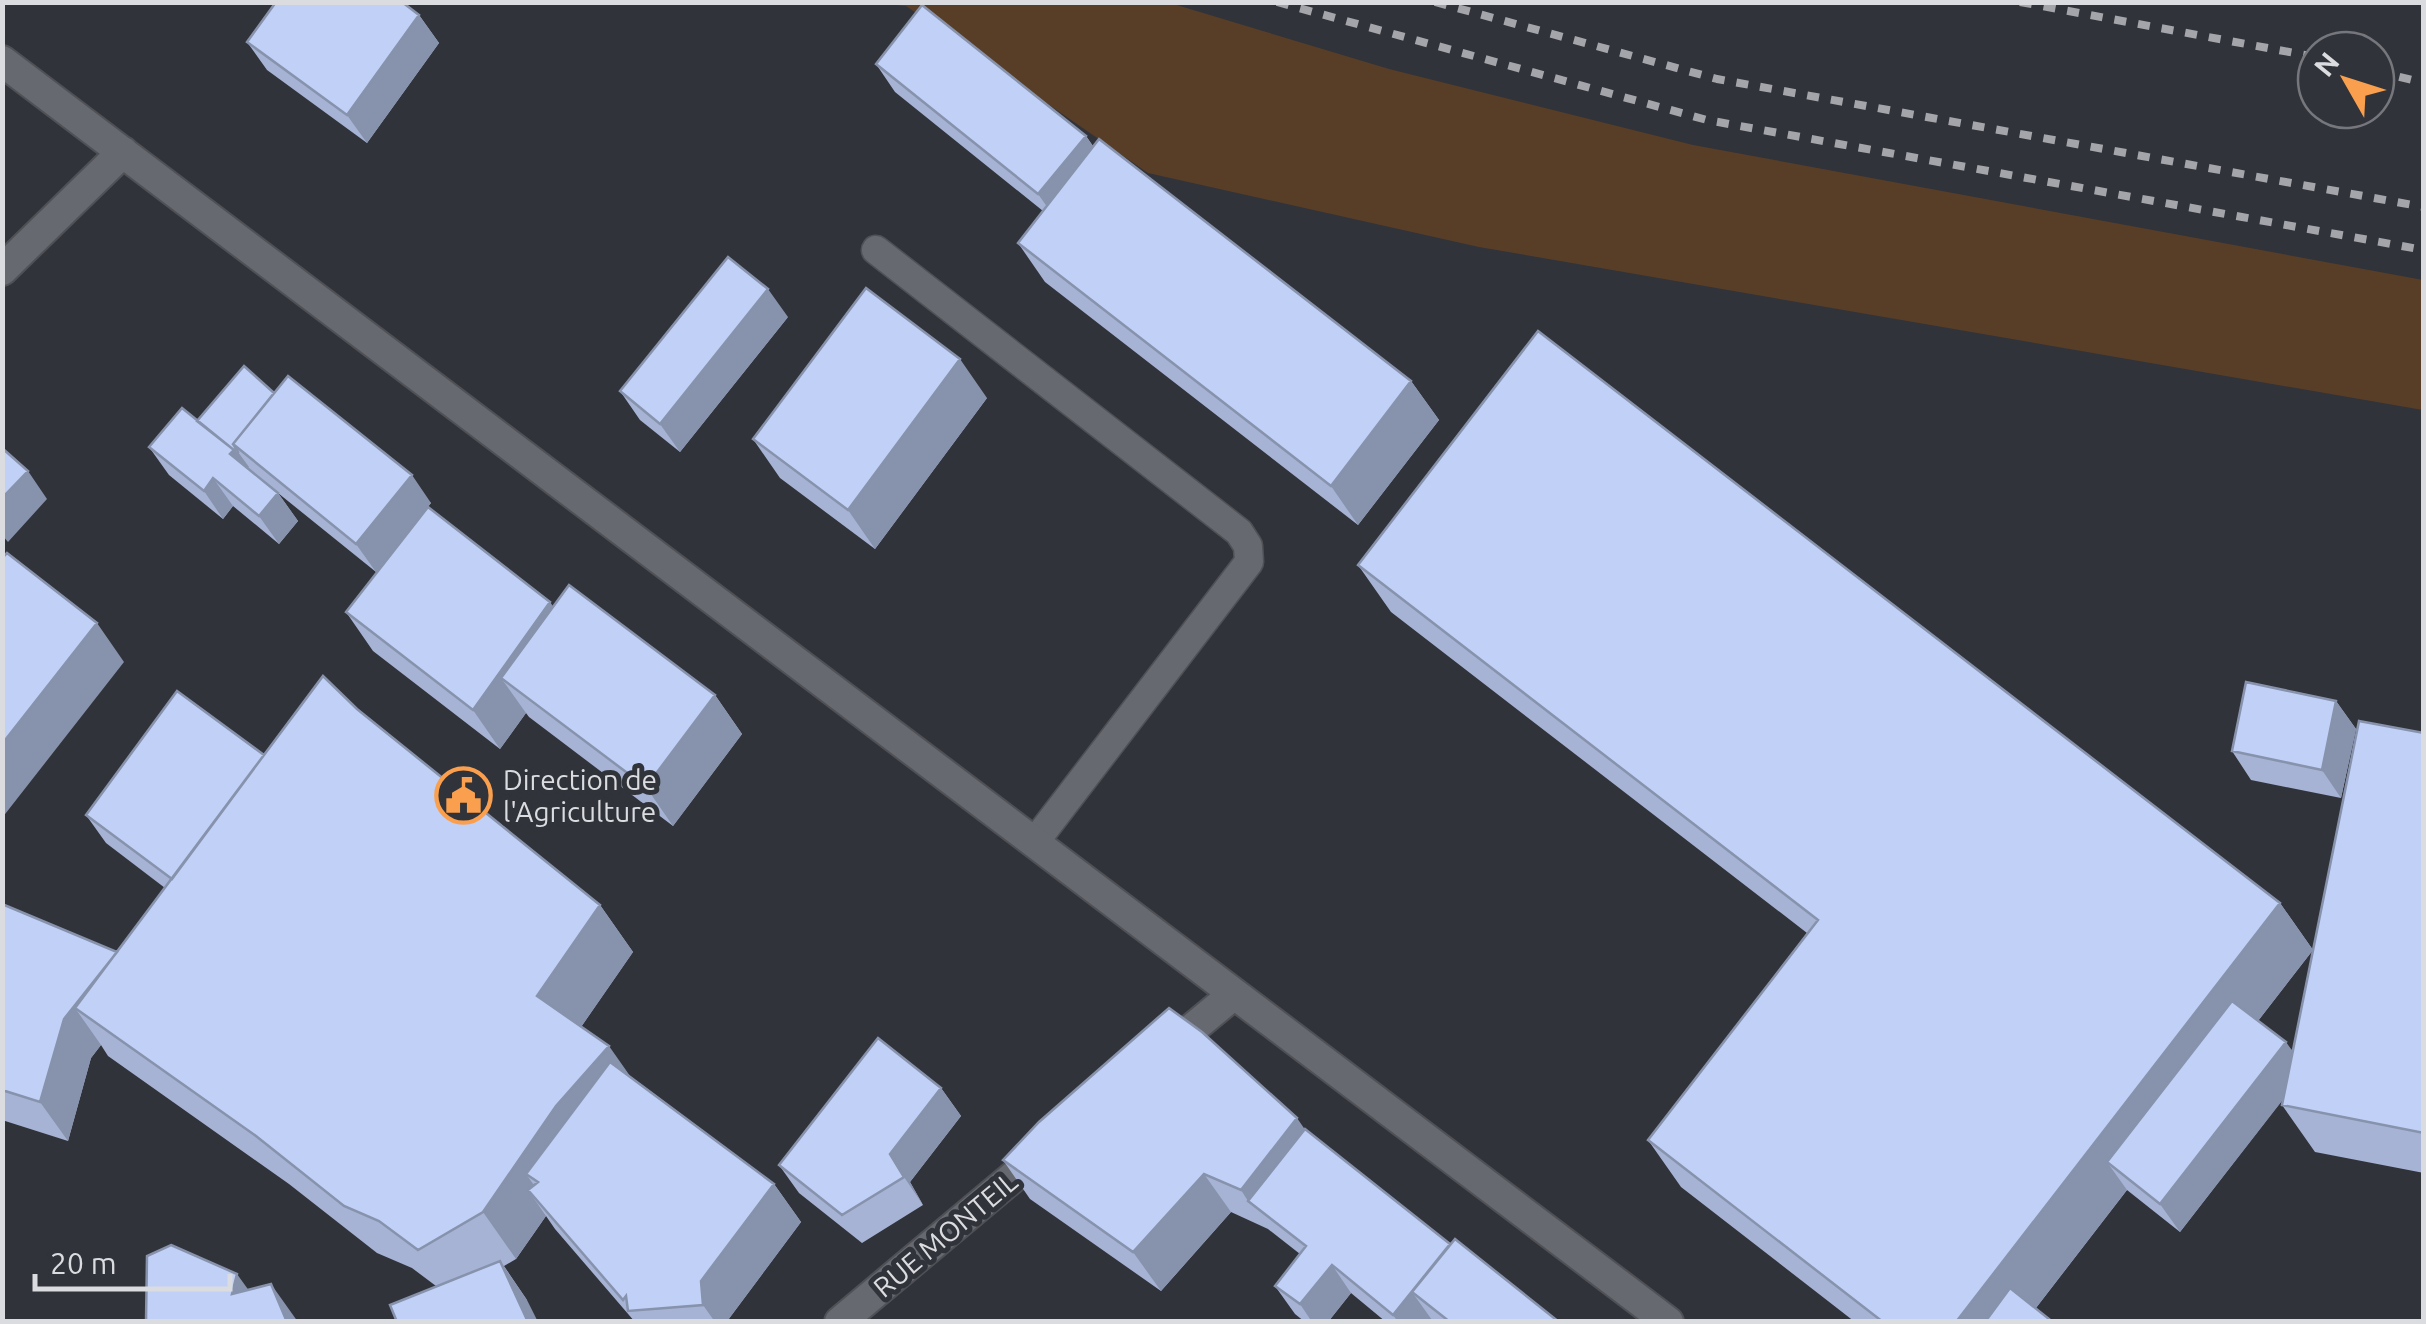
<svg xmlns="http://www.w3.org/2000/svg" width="2426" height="1324" viewBox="0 0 2426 1324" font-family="Ubuntu,sans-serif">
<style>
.green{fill:#593e27}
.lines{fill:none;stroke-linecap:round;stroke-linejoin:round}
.lane-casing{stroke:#4f5156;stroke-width:31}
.street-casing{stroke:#4f5156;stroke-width:34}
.lane{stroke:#666970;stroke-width:28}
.street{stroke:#666970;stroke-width:30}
.rail{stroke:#a3a5aa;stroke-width:8;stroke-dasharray:12 12;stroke-linecap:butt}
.wall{fill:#a6b3d4}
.shaded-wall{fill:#8792ac}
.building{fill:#c1d0f6;stroke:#8792ac;stroke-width:2.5}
.labels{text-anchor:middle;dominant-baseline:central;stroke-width:10;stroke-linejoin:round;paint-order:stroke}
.poi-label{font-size:28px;fill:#dadce0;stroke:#31333a;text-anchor:start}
.street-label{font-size:28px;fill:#dadce0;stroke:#31333a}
</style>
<rect width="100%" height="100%" fill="#31333a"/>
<path class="green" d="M 875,3 L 1170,3 L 1389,69 L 1693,145 L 2423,280 L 2423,410 L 1479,247 L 1148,173 L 906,6 Z"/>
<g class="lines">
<defs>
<path id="lane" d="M 876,250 L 1239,532 L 1248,546 L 1249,562 L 1034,843"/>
<path id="street" d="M 2,61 L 1668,1322
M 2,270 L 123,152
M 1163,1053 L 1234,994
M 840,1322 L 1043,1152"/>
</defs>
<use href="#lane" class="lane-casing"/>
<use href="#street" class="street-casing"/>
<use href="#lane" class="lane"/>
<use href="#street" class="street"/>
<path class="rail" d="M 1277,2 L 1707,120 L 2424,250
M 1435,2 L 1717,79 L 2424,207
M 2020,2 L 2316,57
M 2376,71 L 2424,83"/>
</g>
<path class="wall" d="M 419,15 L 439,43 L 367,143 L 267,70 L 247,42 Z
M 876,64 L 1086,136 L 1093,146 L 1411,381 L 1439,420 L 1358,525 L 1045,282 L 1018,243 L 1043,211 L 895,92 Z
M 788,317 L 680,452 L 640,420 L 620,391 Z
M 274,393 L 431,503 L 376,572 L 278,493 L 298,521 L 279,544 L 233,506 L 223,519 L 169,475 L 149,447 Z
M 987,398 L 875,549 L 780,478 L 753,439 Z
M 1358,565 L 2280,903 L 2313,950 L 2258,1021 L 2293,1051 L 2424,733 L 2424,1173 L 2315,1152 L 2282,1105 L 2283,1099 L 2180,1232 L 2127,1190 L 2036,1308 L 2051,1322 L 1855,1322 L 1681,1187 L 1648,1140 L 1807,933 L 1391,612 Z
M 553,606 L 715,695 L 742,734 L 673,826 L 529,717 L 526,713 L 500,749 L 373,651 L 346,612 Z
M 2336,701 L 2356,729 L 2341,798 L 2251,780 L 2232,751 Z
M 357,709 L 600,905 L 633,952 L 581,1027 L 630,1076 L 774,1184 L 801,1222 L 728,1320 L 729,1322 L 635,1322 L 555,1229 L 546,1216 L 516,1259 L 504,1266 L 527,1300 L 436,1286 L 412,1268 L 377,1253 L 289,1184 L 108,1056 L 101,1045 L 91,1058 L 68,1141 L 2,1120 L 2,904 L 117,952 L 165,888 L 106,843 L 86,815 L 264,755 Z
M 941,1088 L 961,1116 L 910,1182 L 923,1205 L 862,1243 L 799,1193 L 779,1165 Z
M 1305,1129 L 1451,1245 L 1559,1322 L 1433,1322 L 1432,1320 L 1430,1322 L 1386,1322 L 1351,1293 L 1328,1322 L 1305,1322 L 1295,1314 L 1275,1286 L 1300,1254 L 1268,1229 L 1231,1212 L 1161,1291 L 1030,1199 L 1003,1160 Z"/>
<path class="shaded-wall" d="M 419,15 L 439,43 L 367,143 L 347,115 Z
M 1086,136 L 1105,164 L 1058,222 L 1038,194 Z
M 768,289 L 788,317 L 680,452 L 660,424 Z
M 960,359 L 987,398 L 875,549 L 848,510 Z
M 1411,381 L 1439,420 L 1358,525 L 1331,486 Z
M 234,450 L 238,452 L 249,467 L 247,469 L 230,454 Z
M 28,471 L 47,499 L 8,542 L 2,535 L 2,498 Z
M 412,475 L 431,503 L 376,572 L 356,544 Z
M 213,478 L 233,506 L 223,519 L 204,491 Z
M 278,493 L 298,521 L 279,544 L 259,516 Z
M 550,602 L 578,641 L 501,678 L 526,713 L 500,749 L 473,710 Z
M 97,623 L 124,662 L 2,818 L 2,744 Z
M 715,695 L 742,734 L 673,826 L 646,787 Z
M 2336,701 L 2356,729 L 2341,798 L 2322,770 Z
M 2280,903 L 2313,950 L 2133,1182 L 2107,1162 L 2127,1190 L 2025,1322 L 1956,1322 Z
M 600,905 L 633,952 L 570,1043 L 537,996 Z
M 118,952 L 75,1008 L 101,1045 L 91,1058 L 68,1141 L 40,1102 L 64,1019 Z
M 2286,1042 L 2306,1070 L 2180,1232 L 2160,1204 Z
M 609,1046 L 642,1093 L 538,1182 L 526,1174 L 551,1209 L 528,1190 L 546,1216 L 516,1259 L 483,1212 L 556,1106 Z
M 941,1088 L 961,1116 L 910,1182 L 923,1205 L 904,1177 L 890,1154 Z
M 1297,1118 L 1324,1157 L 1248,1201 L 1241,1190 Z
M 1204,1174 L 1231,1212 L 1161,1291 L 1133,1252 Z
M 774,1184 L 801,1222 L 728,1320 L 729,1322 L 715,1322 L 703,1305 L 701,1281 Z
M 500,1261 L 527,1300 L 538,1322 L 528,1322 Z
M 1332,1265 L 1351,1293 L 1328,1322 L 1312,1322 L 1300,1304 Z
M 237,1274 L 265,1313 L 232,1294 Z
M 271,1284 L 298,1322 L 287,1322 Z
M 1412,1292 L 1432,1320 L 1430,1322 L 1398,1322 L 1393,1315 Z"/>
<path class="building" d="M 276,2 L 402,2 L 419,15 L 347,115 L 247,42 Z
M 922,5 L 1086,136 L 1038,194 L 876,64 Z
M 1099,139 L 1411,381 L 1331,486 L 1018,243 Z
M 728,257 L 768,289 L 660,424 L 620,391 Z
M 866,288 L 960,359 L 848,510 L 753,439 Z
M 1538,331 L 2280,903 L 1956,1322 L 1883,1322 L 1648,1140 L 1818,920 L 1358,565 Z
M 244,366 L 274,393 L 233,444 L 238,452 L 236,454 L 234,450 L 197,421 Z
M 288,376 L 412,475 L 356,544 L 233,444 Z
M 182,408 L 234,450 L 230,454 L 278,493 L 259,516 L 213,478 L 204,491 L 149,447 Z
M 2,448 L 28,471 L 2,498 Z
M 428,507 L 550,602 L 473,710 L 346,612 Z
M 7,553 L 97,623 L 2,744 L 2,558 Z
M 569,585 L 715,695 L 646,787 L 501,678 Z
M 323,676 L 357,709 L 600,905 L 537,996 L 609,1046 L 556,1106 L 483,1212 L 418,1250 L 379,1221 L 344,1206 L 256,1136 L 75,1008 Z
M 2246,682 L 2336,701 L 2322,770 L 2232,751 Z
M 177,691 L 264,755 L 172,879 L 86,815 Z
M 2359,721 L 2424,733 L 2424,1133 L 2282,1105 Z
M 2,904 L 117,952 L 64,1019 L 40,1102 L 2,1090 Z
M 2232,1001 L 2286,1042 L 2160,1204 L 2107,1162 Z
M 1169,1008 L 1202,1032 L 1297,1118 L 1241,1190 L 1204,1174 L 1133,1252 L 1003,1160 L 1039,1122 Z
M 878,1038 L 941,1088 L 890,1154 L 904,1177 L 842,1215 L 779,1165 Z
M 610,1062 L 774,1184 L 701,1281 L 703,1305 L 628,1311 L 626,1296 L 623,1300 L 528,1190 L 538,1182 L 526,1174 Z
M 1305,1129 L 1450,1244 L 1393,1315 L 1332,1265 L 1300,1304 L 1275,1286 L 1306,1246 L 1248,1201 Z
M 1455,1239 L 1559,1322 L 1450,1322 L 1412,1292 Z
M 171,1245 L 237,1274 L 232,1294 L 271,1284 L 287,1322 L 146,1322 L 147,1256 Z
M 500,1261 L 528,1322 L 397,1322 L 390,1305 Z
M 2010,1288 L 2049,1319 L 2047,1322 L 1985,1322 Z"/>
<defs>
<symbol id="civic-ring" viewBox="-11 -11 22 22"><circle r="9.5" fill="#31333a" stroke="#fa9f4e" stroke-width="1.5"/><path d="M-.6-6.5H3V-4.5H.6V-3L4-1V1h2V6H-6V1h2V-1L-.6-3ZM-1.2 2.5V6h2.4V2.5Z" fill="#fa9f4e"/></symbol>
</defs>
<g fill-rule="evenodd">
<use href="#civic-ring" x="432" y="764" width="63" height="63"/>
</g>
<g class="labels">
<g class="poi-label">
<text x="503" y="779">Direction de<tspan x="503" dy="32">l'Agriculture</tspan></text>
</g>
<g class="street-label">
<text transform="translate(945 1234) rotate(-40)">RUE MONTEIL</text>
</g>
</g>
<rect width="2426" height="1324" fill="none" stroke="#dadce0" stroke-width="10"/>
<g transform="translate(2346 80) rotate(309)"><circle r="48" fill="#31333a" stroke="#75777c" stroke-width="2.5"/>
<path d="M0-8L18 38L0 25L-18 38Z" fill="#fa9f4e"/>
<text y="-15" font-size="28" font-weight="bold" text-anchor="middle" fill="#dadce0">N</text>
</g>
<path d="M35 1274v15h195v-15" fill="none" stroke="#dadce0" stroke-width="5"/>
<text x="50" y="1274" font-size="30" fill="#dadce0" stroke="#31333a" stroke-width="8" paint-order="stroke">20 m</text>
</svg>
